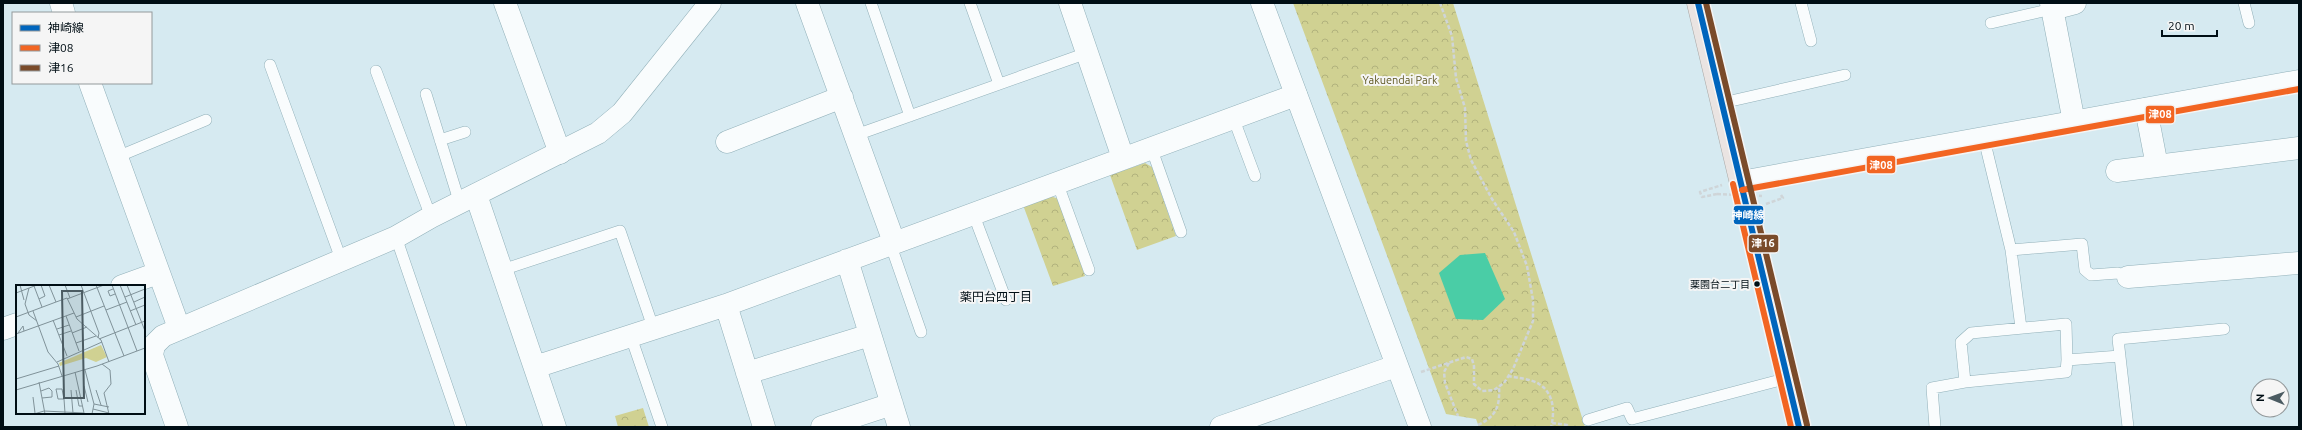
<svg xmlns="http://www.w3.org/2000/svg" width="2302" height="430" viewBox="0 0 2302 430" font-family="Ubuntu,'Noto Sans JP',sans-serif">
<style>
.park{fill:url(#park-crowns)}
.water{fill:#4acda6}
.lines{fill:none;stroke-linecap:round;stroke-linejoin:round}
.service-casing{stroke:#91b0b9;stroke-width:12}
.minor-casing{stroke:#91b0b9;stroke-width:23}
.tertiary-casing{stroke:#91b0b9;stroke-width:23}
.trunk-casing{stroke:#a9a8a7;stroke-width:23}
.path{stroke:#cfd5d8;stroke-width:2.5;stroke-dasharray:4 2;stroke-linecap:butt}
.service{stroke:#f9fcfd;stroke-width:11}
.minor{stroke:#f9fcfd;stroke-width:22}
.tertiary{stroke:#f9fcfd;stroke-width:22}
.trunk{stroke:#eae4e2;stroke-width:22}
.path-bridge{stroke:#cfd5d8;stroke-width:2.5;stroke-dasharray:4 2;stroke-linecap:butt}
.bus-1-casing{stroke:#f5f5f5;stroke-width:9}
.bus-2-casing{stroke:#f5f5f5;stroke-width:9}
.bus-3-casing{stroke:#f5f5f5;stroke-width:9}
.bus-1{stroke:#0065bd;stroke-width:6}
.bus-2{stroke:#f26522;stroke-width:6}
.bus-3{stroke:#7a4b2a;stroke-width:6}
.bus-dot{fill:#000e15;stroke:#f5f5f5;stroke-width:1.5}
.labels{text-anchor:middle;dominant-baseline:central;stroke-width:4;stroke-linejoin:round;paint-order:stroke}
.bus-label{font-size:10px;fill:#000e15;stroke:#f5f5f5;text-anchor:end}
.park-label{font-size:11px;fill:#5f5822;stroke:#f5f5f5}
.neighbourhood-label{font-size:12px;fill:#000e15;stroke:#f5f5f5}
.inset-road{fill:none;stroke:#809299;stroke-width:1}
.view{fill:#4b5b62;fill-opacity:0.15;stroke:#4b5b62;stroke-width:2}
.inset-edge{fill:none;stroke:#000e15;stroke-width:2}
.line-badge{stroke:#f5f5f5;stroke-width:1.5}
.badge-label{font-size:11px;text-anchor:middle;font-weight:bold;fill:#fff}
</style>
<defs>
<pattern id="park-crowns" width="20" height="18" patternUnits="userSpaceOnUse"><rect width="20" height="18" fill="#d0d192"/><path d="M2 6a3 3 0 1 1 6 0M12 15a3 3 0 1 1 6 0" fill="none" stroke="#b1b27d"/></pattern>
</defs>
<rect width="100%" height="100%" fill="#d6eaf1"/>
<path class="park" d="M 1293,3 L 1453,3 L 1585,427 L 1479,427 L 1476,419 L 1446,414 Z
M 1145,163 L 1152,167 L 1176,236 L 1137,250 L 1110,175 Z
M 1050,196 L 1059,199 L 1085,276 L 1053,286 L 1023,205 Z
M 643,408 L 649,427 L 618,427 L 615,416 Z"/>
<path class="water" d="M 1485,253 L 1505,299 L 1483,320 L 1456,319 L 1439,273 L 1460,255 Z"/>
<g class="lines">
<defs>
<path id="service" d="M 871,3 L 910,116
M 970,3 L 999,84
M 1801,3 L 1811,41
M 2244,3 L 2249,23
M 1991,23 L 2052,9
M 270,65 L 341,259
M 376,71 L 431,217
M 426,94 L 460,204
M 1722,103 L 1845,75
M 1233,117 L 1255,176
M 856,135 L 1087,53
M 1984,139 L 2011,250 L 2021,328
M 440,140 L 465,132
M 1151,147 L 1181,232
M 117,157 L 206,120
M 1057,182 L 1089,270
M 973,213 L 1006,300
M 396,237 L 461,427
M 890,243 L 921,332
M 2011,250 L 2082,244 L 2085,270 L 2091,275 L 2118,273 L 2128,277
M 502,270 L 620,231 L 654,330
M 631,337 L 662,427
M 1965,382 L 1961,342 L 1971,333 L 2066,324 L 2067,360
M 1588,420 L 1627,408 L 1632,419 L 1788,378
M 1935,427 L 1932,388 L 1965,382 L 2066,372 L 2067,360 L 2120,356
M 2128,427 L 2118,339 L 2224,329"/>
<path id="minor" d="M 61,3 L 64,13
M 505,3 L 560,153
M 807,3 L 894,242
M 1070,3 L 1123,158
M 2051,3 L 2074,122
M 2052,9 L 2075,3
M 90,83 L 179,328
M 2146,109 L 2157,166
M 727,142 L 842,97
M 2117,171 L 2299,148
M 476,195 L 555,427
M 847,260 L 899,427
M 2128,277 L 2299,263
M 122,286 L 158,273
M 726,305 L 764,427
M 3,329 L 17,324
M 535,367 L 726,305 L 1296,95
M 747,373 L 870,335
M 822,427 L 892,404
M 1221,427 L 1396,366"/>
<path id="tertiary" d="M 1262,3 L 1420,427
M 1741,182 L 2299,81
M 177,427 L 152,355 L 154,345 L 163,336 L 396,237 L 431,217 L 598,133 L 622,113 L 710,3"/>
<path id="trunk" d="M 1698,3 L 1799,427"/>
</defs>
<use href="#service" class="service-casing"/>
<use href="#minor" class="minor-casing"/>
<use href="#tertiary" class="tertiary-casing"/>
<use href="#trunk" class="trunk-casing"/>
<path class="path" d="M 1717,194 L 1702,197 L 1700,192 L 1722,185
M 1766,204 L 1783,198 L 1781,195
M 1449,363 L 1444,372 L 1445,383 L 1458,416
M 1421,372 L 1466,357 L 1472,359 L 1474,366 L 1474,384 L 1482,391 L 1494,390 L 1504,383 L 1513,369 L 1533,321 L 1533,300 L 1527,266 L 1514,232 L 1492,199 L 1471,160 L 1466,141 L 1465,108 L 1456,78 L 1452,36 L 1440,3
M 1508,376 C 1517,378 1532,379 1539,384 C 1554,393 1555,412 1551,427
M 1552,423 L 1567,425 L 1568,427
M 1478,425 C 1497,416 1500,406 1499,386"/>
<use href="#service" class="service"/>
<use href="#minor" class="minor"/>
<use href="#tertiary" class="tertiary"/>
<use href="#trunk" class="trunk"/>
<path class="path-bridge" d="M 1717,194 L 1762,196"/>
<defs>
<path id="bus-1" d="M 1698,3 L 1799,427"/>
<path id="bus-2" d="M 1733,184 L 1791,427
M 1742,190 L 2299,89"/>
<path id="bus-3" d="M 1706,3 L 1807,425"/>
</defs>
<use href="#bus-1" class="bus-1-casing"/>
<use href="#bus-2" class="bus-2-casing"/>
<use href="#bus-3" class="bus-3-casing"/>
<use href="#bus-1" class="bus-1"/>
<use href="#bus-2" class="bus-2"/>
<use href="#bus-3" class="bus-3"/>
</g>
<circle class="bus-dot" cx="1757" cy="284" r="3.5"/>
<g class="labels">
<g class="bus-label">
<text x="1750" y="284">薬園台二丁目</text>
</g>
<g class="park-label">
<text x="1400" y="80">Yakuendai Park</text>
</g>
<g class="neighbourhood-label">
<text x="996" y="296">薬円台四丁目</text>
</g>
</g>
<g transform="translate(16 285)">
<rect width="129" height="129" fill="#d6eaf1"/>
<path d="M 85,60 L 91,72 L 80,77 L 70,73 L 44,81 L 43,78 Z" fill="#d0d192"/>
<path d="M 85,61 L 88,71 L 80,73 L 77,64 Z" fill="#d0d192"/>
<path class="inset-road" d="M 4,0 L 8,15M 33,0 L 40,17 L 51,13 L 61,34 L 85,55 L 93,77M 49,0 L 54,13M 65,0 L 83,48 L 82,53M 80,0 L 108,71M 96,0 L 121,66M 104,0 L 120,40M 111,0 L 129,46M 18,1 L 26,22M 13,3 L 9,19 L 13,30 L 21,36M 97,4 L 92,6 L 94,11 L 99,9M 0,8 L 21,0M 109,12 L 129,4M 23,14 L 29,11 L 25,0M 51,14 L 88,0M 118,17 L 129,12M 90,25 L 111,17M 17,26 L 32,67 L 42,79 L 46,91M 114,26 L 129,20M 50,31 L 63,66M 0,32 L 40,17M 60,32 L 88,21M 37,35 L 51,71M 41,44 L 53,40M 2,48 L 7,41 L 8,46M 56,48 L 71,42M 0,49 L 58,28M 43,50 L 55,46M 83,54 L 129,36M 60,58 L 80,51M 41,77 L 86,57M 86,79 L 94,85 L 95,99 L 88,108 L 93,129M 69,85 L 78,119 L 76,129M 59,87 L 68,128M 0,94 L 43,81M 23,97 L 29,129M 68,101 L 72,117M 0,105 L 81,81 L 129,63M 55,105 L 57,128M 60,105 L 63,121 L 66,121M 80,105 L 85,120M 25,106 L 33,103 L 36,106 L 36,112 L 26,113M 17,112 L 19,128M 48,114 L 42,114 L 40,104 L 46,104 L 48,114 L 49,128M 78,119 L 93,122M 77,124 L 93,128M 18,129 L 28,126 L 68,128"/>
<path class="view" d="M 46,6 L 66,6 L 68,113 L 48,113 Z"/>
<rect width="129" height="129" class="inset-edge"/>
</g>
<g class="line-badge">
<rect x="2145" y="105" width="30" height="19" rx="4" fill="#f26522"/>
<rect x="1866" y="155" width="30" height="19" rx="4" fill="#f26522"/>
<rect x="1733" y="205" width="31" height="20" rx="4" fill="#0065bd"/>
<rect x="1748" y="234" width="31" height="19" rx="4" fill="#7a4b2a"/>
</g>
<g class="badge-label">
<text x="2160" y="118">津08</text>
<text x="1881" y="169">津08</text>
<text x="1748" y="219">神崎線</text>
<text x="1763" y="247">津16</text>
</g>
<rect width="2302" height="430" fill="none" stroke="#000e15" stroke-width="8"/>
<rect x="12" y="12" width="140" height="72" fill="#f5f5f5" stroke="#93999b"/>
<rect x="20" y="25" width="20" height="6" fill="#0065bd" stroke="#93999b"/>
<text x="48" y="32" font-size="12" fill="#000e15">神崎線</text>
<rect x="20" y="45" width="20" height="6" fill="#f26522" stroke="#93999b"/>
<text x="48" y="52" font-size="12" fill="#000e15">津08</text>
<rect x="20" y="65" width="20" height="6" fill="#7a4b2a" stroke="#93999b"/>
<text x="48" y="72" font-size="12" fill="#000e15">津16</text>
<g transform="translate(2270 398) rotate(271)"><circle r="19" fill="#f5f5f5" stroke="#93999b"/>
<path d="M0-3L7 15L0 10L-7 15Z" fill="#4b5b62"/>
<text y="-6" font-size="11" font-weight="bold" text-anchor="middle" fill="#000e15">N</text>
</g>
<path d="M2162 30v6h55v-6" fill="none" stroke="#000e15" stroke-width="2"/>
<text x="2168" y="30" font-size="12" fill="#000e15" stroke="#f5f5f5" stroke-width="3" paint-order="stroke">20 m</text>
</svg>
